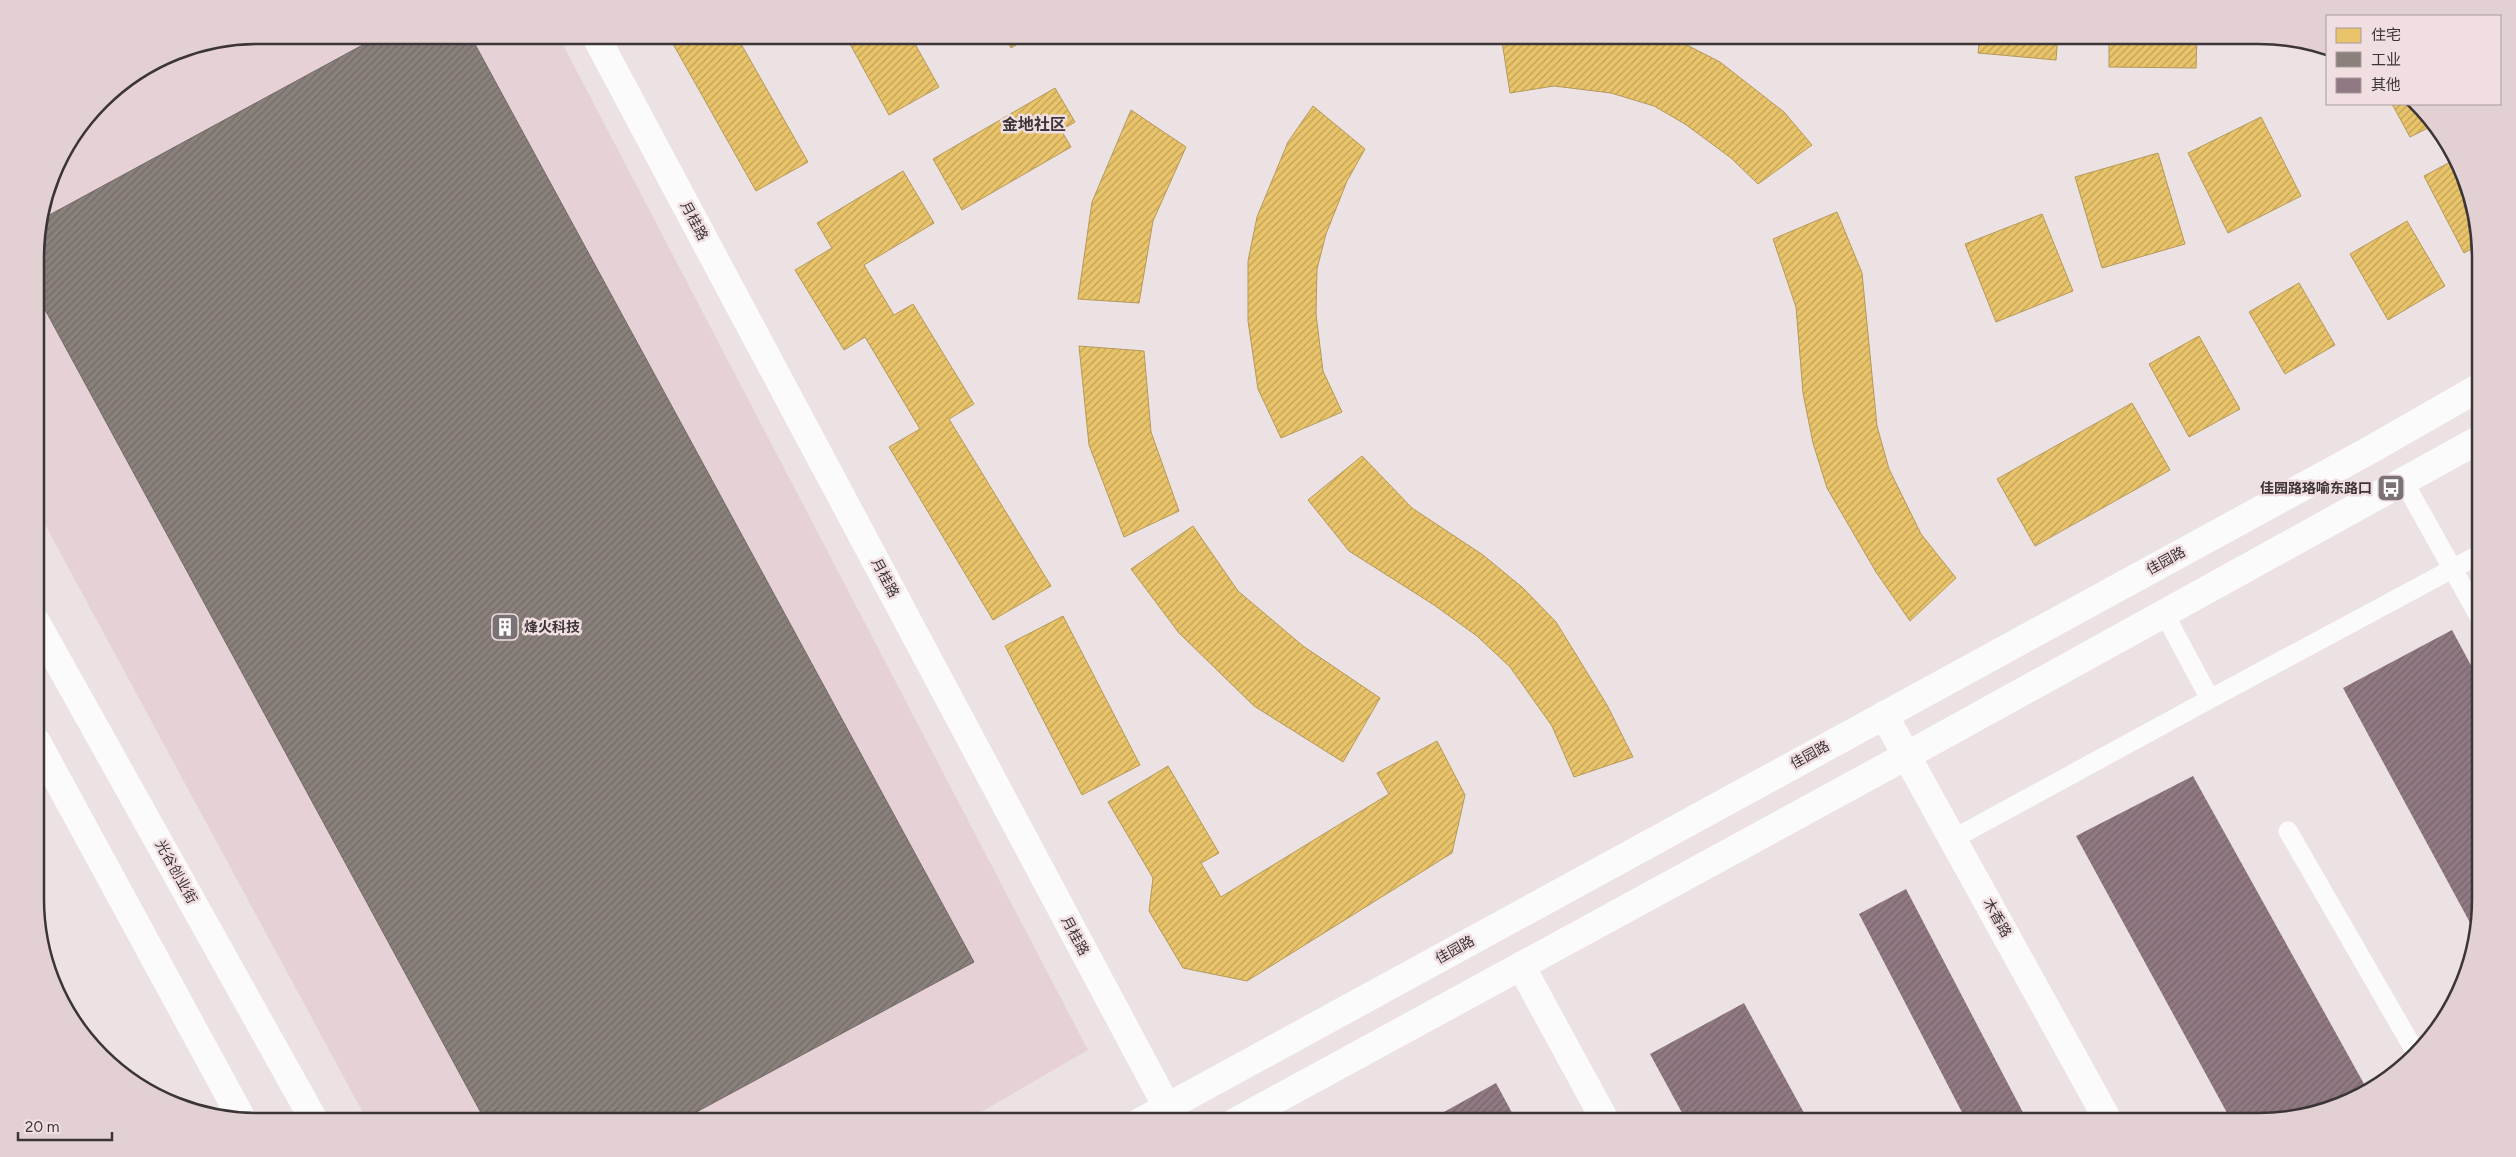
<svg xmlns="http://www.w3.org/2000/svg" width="2516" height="1157" viewBox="0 0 2516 1157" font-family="Figtree,'Noto Sans SC',sans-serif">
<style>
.built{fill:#e6d2d6}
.homes{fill:url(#homes-hatch);stroke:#b5995b}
.industry{fill:url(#industry-hatch);stroke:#736a67}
.building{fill:url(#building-hatch)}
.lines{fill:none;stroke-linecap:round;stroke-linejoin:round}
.lane{stroke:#fcfbfb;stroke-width:19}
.street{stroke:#fcfbfb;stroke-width:28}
.secondary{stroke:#fcfbfb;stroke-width:28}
.labels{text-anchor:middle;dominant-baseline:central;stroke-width:5;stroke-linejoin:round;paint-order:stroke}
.street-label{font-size:14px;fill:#3c3537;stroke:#f0dee1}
.poi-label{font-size:14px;font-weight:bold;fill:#3c3537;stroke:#f0dee1;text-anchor:end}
.quarter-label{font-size:16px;font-weight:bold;fill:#3c3537;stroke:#f0dee1}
.rim{fill:none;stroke:#3c3537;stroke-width:2.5}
</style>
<defs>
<pattern id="homes-hatch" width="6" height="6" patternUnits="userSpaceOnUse" patternTransform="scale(1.25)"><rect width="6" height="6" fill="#e9c46a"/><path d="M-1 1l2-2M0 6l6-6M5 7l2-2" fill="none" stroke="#bea058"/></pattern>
<pattern id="industry-hatch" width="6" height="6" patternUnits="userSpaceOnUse" patternTransform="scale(1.25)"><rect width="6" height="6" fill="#8a817c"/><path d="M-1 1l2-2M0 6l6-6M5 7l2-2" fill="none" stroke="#726a66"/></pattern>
<pattern id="building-hatch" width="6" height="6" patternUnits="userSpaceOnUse" patternTransform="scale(1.25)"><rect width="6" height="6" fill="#907982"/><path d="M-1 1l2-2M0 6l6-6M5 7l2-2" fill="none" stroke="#77646b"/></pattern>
</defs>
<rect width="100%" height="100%" fill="#ece2e4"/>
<path class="built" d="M 258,35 L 558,35 L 1088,1050 L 964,1122 L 368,1122 L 36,508 L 36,243 L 58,159 L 111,90 L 173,52 Z"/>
<path class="homes" d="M 668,35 L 736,35 L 808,162 L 756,191 Z
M 845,35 L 910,35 L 939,87 L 889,115 Z
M 1004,35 L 1033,35 L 1011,48 Z
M 1268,35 L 1291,35 L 1286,45 Z
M 1501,35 L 1657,35 L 1679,41 L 1720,62 L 1784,112 L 1812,145 L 1758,184 L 1731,158 L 1685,124 L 1654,106 L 1611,93 L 1554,86 L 1510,93 Z
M 1980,35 L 2058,35 L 2056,60 L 1978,53 Z
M 2109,35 L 2197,35 L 2196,68 L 2109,67 Z
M 1055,88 L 1075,122 L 1061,130 L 1071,147 L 962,210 L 933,159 Z
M 2392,104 L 2417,104 L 2436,124 L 2410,137 Z
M 1313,106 L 1365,149 L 1347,181 L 1326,234 L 1317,269 L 1316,314 L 1323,371 L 1342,412 L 1281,438 L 1258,389 L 1248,321 L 1248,261 L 1257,217 L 1288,142 Z
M 1131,110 L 1186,147 L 1153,221 L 1139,303 L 1078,299 L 1092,202 Z
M 2261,117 L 2301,196 L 2228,233 L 2188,153 Z
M 2158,153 L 2185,244 L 2102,268 L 2075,177 Z
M 2456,159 L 2464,173 L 2479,229 L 2479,245 L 2464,253 L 2424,176 Z
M 903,171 L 934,223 L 864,265 L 894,315 L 913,304 L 974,404 L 949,419 L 1051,586 L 993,620 L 889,447 L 920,429 L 865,337 L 844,350 L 795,270 L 832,248 L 817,223 Z
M 1837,212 L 1862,273 L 1877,426 L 1889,469 L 1921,534 L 1956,578 L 1910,621 L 1876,572 L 1827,488 L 1813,443 L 1803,393 L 1796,307 L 1773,239 Z
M 2042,214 L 2073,291 L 1996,322 L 1965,244 Z
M 2407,221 L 2445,286 L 2388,320 L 2350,254 Z
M 2299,283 L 2335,345 L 2285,374 L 2249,312 Z
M 2199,336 L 2240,409 L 2189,437 L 2149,364 Z
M 1079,346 L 1144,351 L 1151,432 L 1179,511 L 1124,537 L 1089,445 Z
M 2132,403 L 2170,470 L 2035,546 L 1997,479 Z
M 1362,456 L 1412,508 L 1483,555 L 1523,588 L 1556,622 L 1607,705 L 1633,757 L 1574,777 L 1552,726 L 1510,667 L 1477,636 L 1434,605 L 1349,551 L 1308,500 Z
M 1193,526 L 1238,591 L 1303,646 L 1380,698 L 1343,762 L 1254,706 L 1179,633 L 1131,569 Z
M 1063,616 L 1140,765 L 1082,795 L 1005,646 Z
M 1437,741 L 1465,795 L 1452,853 L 1247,981 L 1183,968 L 1149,911 L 1153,878 L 1108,802 L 1168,766 L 1219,853 L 1201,863 L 1221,897 L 1389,794 L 1377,773 Z"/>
<path class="industry" d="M 381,35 L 470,35 L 974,962 L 678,1122 L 486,1122 L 36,293 L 36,243 L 42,219 Z"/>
<path class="building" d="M 2452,630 L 2480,682 L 2481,900 L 2475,932 L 2343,688 Z
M 2193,776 L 2368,1091 L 2330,1110 L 2273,1122 L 2232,1122 L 2076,836 Z
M 1906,889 L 2028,1122 L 1967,1122 L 1859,914 Z
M 1744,1003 L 1809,1122 L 1687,1122 L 1650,1054 Z
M 1496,1083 L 1517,1122 L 1426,1122 Z"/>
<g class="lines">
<path class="lane" d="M 2404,482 L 2480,618
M 2164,613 L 2210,699 L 2480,554
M 2288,831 L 2416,1053
M 1953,839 L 2210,699"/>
<path class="street" d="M 595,35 L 1175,1122
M 1884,715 L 2109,1122
M 1521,966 L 1606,1122"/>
<path class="secondary" d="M 36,622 L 315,1122
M 37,742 L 242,1119
M 1140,1122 L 2370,450 L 2480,387
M 1235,1122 L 1906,756 L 2480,439"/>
</g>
<defs>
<symbol id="bus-square" viewBox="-11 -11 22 22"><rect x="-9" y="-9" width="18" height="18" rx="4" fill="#7a7274" stroke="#f0dee1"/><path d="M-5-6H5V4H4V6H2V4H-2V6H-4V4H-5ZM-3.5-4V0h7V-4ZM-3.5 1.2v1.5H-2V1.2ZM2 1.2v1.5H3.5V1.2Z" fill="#fff"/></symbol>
<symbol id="building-square" viewBox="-11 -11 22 22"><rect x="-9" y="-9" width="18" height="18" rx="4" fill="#7a7274" stroke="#f0dee1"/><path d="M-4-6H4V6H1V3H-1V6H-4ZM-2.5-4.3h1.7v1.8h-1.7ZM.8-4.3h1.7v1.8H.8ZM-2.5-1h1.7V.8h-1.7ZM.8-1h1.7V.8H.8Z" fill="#fff"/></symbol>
</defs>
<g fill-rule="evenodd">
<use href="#bus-square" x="2375" y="472" width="32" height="32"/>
<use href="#building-square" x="489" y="611" width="32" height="32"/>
</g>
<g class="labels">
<g class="street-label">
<text transform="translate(694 221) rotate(62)">月桂路</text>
<text transform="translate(2166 561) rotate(-29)">佳园路</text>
<text transform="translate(885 578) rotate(62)">月桂路</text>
<text transform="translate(1810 755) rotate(-29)">佳园路</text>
<text transform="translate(176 872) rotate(61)">光谷创业街</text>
<text transform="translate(1997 918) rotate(61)">木香路</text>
<text transform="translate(1075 936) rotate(62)">月桂路</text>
<text transform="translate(1455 950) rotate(-29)">佳园路</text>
</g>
<g class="poi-label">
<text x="2372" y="488">佳园路珞喻东路口</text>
<text x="524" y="627" text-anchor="start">烽火科技</text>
</g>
<g class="quarter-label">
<text x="1034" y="124">金地社区</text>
</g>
</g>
<path d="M0 0H2516V1157H0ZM258 44H2258A214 214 0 0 1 2472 258V899A214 214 0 0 1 2258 1113H258A214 214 0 0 1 44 899V258A214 214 0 0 1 258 44Z" fill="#e2d0d3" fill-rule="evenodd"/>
<path class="rim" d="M258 44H2258A214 214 0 0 1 2472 258V899A214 214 0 0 1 2258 1113H258A214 214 0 0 1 44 899V258A214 214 0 0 1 258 44Z"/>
<rect x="2326" y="15" width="175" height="90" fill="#f0dee1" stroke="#a89a9d"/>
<rect x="2336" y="28" width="25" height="15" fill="#e9c46a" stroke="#a89a9d"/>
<text x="2371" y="40" font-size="15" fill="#3c3537">住宅</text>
<rect x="2336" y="52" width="25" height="15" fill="#8a817c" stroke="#a89a9d"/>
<text x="2371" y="65" font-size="15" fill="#3c3537">工业</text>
<rect x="2336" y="78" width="25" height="15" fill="#907982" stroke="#a89a9d"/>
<text x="2371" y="90" font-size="15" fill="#3c3537">其他</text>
<path d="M18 1132v8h94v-8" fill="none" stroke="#3c3537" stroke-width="2.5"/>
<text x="25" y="1132" font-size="15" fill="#3c3537" stroke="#f0dee1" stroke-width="4" paint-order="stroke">20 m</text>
</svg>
